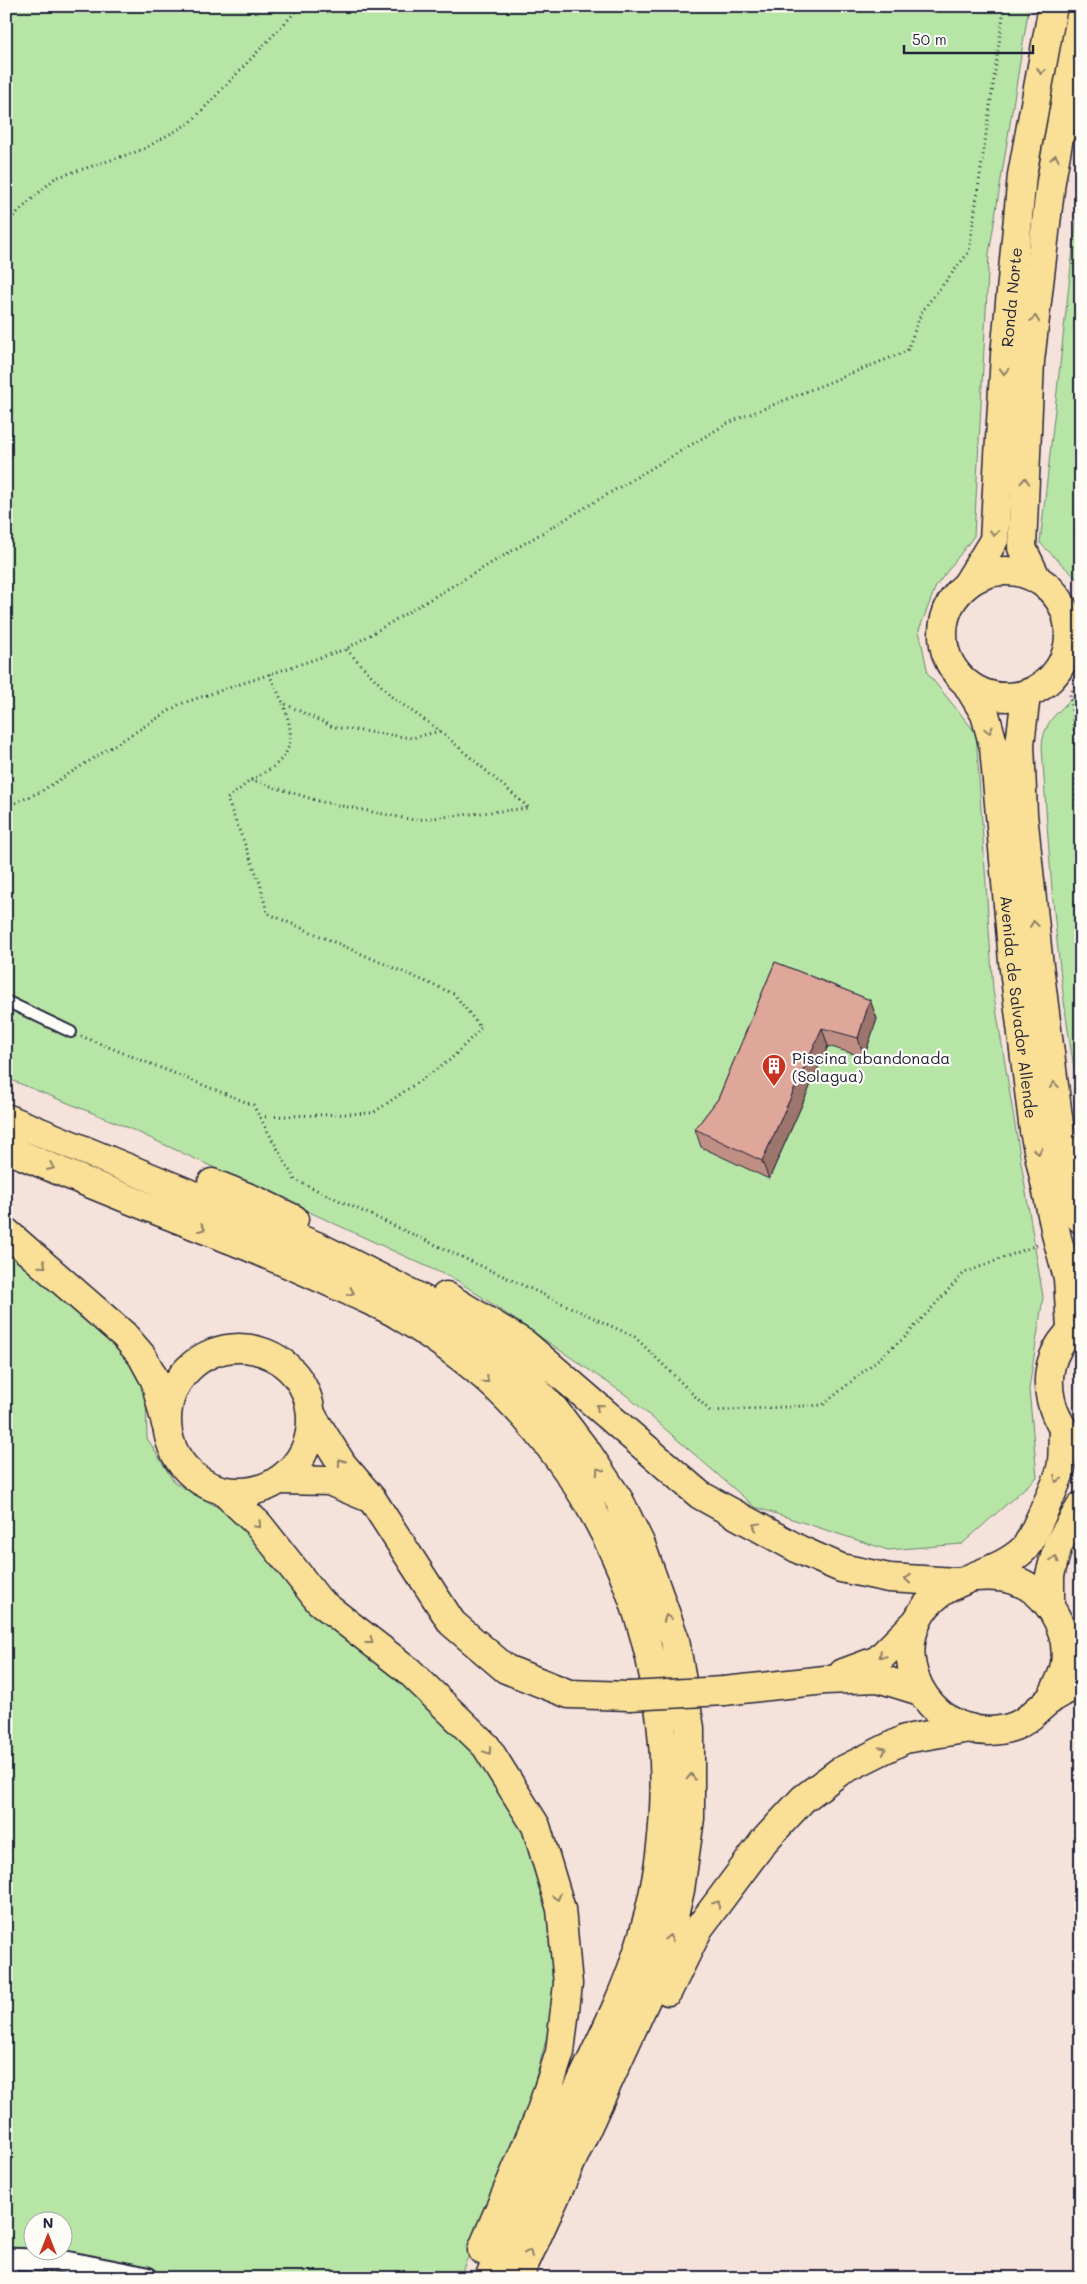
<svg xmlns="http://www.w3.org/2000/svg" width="1087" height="2284" viewBox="0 0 1087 2284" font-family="Mali,sans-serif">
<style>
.green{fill:#b6e5a5;stroke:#6c8470;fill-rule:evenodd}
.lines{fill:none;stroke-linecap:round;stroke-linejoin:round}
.service-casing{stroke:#22223b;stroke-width:14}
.minor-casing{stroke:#22223b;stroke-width:25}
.primary-casing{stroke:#22223b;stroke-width:31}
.trunk-casing{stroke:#22223b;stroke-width:31}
.path{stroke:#22223b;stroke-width:3;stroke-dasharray:1 4;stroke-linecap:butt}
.service{stroke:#fdfcf7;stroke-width:10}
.minor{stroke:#fdfcf7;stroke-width:21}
.primary{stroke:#fadf96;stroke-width:28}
.trunk{stroke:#fadf96;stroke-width:28}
.primary-bridge-casing{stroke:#22223b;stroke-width:31;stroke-linecap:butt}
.primary-bridge{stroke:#fadf96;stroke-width:28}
.wall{fill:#c08f84;stroke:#22223b}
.shaded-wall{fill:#9c746c;stroke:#22223b}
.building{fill:#dfa69a;stroke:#22223b}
.oneway{stroke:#8e8068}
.labels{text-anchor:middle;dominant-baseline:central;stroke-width:4.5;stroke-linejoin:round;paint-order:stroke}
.street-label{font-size:16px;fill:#22223b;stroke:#fdfcf7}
.poi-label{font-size:16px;fill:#22223b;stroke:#fdfcf7;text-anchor:start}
</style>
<rect width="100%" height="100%" fill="#f4e2db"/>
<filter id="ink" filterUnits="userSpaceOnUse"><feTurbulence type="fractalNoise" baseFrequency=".02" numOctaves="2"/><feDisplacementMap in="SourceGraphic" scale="10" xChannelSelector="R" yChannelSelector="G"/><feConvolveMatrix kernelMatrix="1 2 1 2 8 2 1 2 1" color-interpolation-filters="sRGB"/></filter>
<g filter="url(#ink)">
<path class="green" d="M 6,6 L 1029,6 L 989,254 L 974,536 L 936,586 L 919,630 L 928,674 L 976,733 L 993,990 L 1043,1297 L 1029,1389 L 1037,1477 L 962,1544 L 888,1550 L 755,1507 L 626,1395 L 458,1281 L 120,1124 L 6,1078 Z
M 1081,177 L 1081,583 L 1040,543 Z
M 1081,686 L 1081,1107 C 1058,987 1049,866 1042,745 C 1045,714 1067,709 1081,686 Z
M 6,1246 L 136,1361 L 146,1390 L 147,1438 L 174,1482 L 250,1526 L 458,1729 L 506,1788 L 549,1897 L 559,1991 L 521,2134 L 459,2278 L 6,2278 ZM 32,2222 L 62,2222 L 62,2252 L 32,2252 Z"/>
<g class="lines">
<defs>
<path id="service" d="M 6,1001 L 71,1032
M 6,2262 L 15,2278"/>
<path id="minor" d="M 1069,636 L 1081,635
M 6,2259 L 60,2261 L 147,2278"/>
<g id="primary">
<circle cx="1006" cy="634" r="63"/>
<path d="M 1037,579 L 1022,548 L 1030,361 L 1051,181 L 1081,16"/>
<path id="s1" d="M 967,584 L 994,540 L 1005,355 L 1022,175 L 1053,6"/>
<path id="s2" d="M 968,686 L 985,714 L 994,747 L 1013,961 L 1034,1131 L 1057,1238 L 1068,1278 L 1071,1330"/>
<path d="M 1026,695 L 1020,744 L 1023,814 L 1038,957 L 1059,1125 L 1081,1219"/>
<circle cx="239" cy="1420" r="72"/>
<path d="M 312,1416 L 342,1464 L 372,1499 L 452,1623 L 506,1669 L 569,1694 L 629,1696"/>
<path d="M 1063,1431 C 1062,1443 1064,1460 1060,1472 C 1057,1483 1030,1542 1025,1548 C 993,1580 938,1575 917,1621 C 890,1682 951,1750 1015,1726 C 1030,1720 1038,1708 1051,1699 C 1060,1693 1071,1688 1081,1682"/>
<path d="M 1076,1445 C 1041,1407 1037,1355 1081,1323"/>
<path d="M 279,1480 L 329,1481 L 367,1497"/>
<path d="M 975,1577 C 989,1576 1001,1576 1014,1580 C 1047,1591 1070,1629 1065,1664 C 1063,1677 1056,1688 1050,1700"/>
<path d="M 1050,1607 L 1050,1575 L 1058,1545 L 1081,1506"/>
<path d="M 843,1673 L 878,1660 L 917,1621"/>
<path d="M 724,1691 L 825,1680 L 878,1678 L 920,1691"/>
</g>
<path id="trunk" d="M 6,1118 L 319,1247 L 434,1305 L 516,1370 L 554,1409 L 589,1455 L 619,1500 L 641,1545 L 675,1640 L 690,1728 L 690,1818 L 680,1890 L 664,1960 L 518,2278
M 6,1148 C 85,1183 166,1214 247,1246 C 282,1261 317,1276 351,1292 C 367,1300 385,1306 400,1316 C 438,1339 477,1367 508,1399 C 650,1543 701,1760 638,1951 C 625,1992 605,2032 587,2070 C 554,2139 520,2208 489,2278
M 212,1183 L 257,1201 L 294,1219
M 6,1232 L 124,1335 L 142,1356 L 155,1380 L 166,1424
M 446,1296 L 525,1344 L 700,1495 L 800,1550 L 841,1568 L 889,1578 L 956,1582
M 223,1491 L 259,1525 L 319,1601 L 409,1671 L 486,1746 L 536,1826 L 561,1909 L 568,1984 L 560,2052 L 540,2114 L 482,2250
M 668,1991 L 699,1928 L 764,1841 L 803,1799 L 839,1772 L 905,1739 L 970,1728"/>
</defs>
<use href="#service" class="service-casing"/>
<use href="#minor" class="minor-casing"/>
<use href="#primary" class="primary-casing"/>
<use href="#trunk" class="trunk-casing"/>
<path class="path" d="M 6,223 L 55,178 L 142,150 L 191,122 L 301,6
M 1081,429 L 1076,532 L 1081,550
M 269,674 L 283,703 L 333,727 L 412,738 L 440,731
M 1081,678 L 1070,694 L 1075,740 L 1077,825 L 1081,848
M 251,780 C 289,761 299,745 283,704
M 6,807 L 40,792 L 180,704 L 346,649 L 728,423 L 907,351 L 922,311 L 969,252 L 1004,9 L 1001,6
M 81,1036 L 253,1105 L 295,1180 L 635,1337 L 710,1411 L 823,1405 L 905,1337 L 964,1273 L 1037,1245
M 260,1117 L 373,1113 L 450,1060 L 481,1028 L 454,994 L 267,913 L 260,883 L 227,799 L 251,780 L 322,802 L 414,820 L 529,808 L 440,731 L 392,697 L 346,649"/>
<use href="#service" class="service"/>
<use href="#minor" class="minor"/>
<use href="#primary" class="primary"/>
<use href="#trunk" class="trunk"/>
<defs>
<path id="primary-bridge" d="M 629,1696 L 724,1691"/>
</defs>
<use href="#primary-bridge" class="primary-bridge-casing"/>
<use href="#primary-bridge" class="primary-bridge"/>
</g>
<path class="wall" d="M 775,962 L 870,1000 L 877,1019 L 864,1057 L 828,1046 L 769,1179 L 701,1147 L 695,1129 L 718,1099 Z"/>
<path class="shaded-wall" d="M 870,1000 L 877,1019 L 864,1057 L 858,1038 Z
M 822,1028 L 828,1046 L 769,1179 L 762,1161 Z"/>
<path class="building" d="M 775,962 L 870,1000 L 858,1038 L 822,1028 L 762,1161 L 695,1129 L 718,1099 Z"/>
<defs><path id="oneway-chevron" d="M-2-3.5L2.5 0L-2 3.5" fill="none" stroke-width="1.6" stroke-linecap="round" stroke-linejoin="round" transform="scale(1.25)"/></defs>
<g class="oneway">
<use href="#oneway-chevron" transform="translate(1041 71) rotate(100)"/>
<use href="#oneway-chevron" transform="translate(1055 158) rotate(-80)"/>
<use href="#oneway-chevron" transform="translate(1035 319) rotate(-84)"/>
<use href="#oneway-chevron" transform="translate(1004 371) rotate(93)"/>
<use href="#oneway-chevron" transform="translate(1025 481) rotate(-87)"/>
<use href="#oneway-chevron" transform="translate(994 533) rotate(97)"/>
<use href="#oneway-chevron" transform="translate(989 730) rotate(75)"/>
<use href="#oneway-chevron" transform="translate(1034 924) rotate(-96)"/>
<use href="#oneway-chevron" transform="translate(1054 1085) rotate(-97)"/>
<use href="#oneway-chevron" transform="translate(1038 1151) rotate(78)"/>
<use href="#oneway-chevron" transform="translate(51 1167) rotate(23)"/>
<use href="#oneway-chevron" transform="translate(202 1228) rotate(22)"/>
<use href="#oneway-chevron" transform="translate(43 1265) rotate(41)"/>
<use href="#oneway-chevron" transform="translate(351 1292) rotate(25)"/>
<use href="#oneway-chevron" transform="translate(486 1380) rotate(41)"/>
<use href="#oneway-chevron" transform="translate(599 1407) rotate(-139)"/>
<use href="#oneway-chevron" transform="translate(341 1462) rotate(-125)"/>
<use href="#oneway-chevron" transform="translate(599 1471) rotate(-124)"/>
<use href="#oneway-chevron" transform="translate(1057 1479) rotate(115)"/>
<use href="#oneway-chevron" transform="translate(258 1525) rotate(47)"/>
<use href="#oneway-chevron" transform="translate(756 1526) rotate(-151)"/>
<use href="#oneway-chevron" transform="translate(1055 1559) rotate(-75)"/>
<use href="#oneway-chevron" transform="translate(908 1579) rotate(-176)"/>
<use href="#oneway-chevron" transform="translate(667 1618) rotate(-110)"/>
<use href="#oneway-chevron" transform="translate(370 1641) rotate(38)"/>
<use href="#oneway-chevron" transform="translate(882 1655) rotate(138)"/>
<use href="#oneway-chevron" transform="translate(883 1750) rotate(-27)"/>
<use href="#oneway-chevron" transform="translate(488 1751) rotate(56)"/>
<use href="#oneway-chevron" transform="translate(691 1777) rotate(-89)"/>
<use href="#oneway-chevron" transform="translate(557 1897) rotate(73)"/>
<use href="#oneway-chevron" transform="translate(717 1904) rotate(-53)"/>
<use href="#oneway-chevron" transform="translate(669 1938) rotate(-77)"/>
<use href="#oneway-chevron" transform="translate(529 2253) rotate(-65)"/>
</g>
</g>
<defs>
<symbol id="building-pin" viewBox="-11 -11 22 30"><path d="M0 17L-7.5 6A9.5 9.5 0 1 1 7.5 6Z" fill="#c8321e" stroke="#fdfcf7"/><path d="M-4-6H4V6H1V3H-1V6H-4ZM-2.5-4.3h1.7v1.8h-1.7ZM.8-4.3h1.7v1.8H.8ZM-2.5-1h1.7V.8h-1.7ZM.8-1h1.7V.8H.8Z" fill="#fff"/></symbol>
</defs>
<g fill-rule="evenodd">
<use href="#building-pin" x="760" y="1052" width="28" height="38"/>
</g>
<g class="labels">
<g class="street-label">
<text stroke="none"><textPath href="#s1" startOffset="295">Ronda Norte</textPath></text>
<text stroke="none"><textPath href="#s2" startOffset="328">Avenida de Salvador Allende</textPath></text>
</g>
<g class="poi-label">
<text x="792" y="1057">Piscina abandonada<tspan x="792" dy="18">(Solagua)</tspan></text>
</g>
</g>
<rect width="1087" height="2284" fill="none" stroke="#fdfcf7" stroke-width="25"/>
<rect x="12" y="12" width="1062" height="2259" fill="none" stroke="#22223b" stroke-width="2" filter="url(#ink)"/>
<g transform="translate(48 2236)"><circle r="24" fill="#fdfcf7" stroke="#a5a5ac"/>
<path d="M0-4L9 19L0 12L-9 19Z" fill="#c8321e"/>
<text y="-8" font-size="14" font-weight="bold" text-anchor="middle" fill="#22223b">N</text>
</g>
<path d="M904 45v8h129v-8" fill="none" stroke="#22223b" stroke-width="2.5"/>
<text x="912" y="45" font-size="15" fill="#22223b" stroke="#fdfcf7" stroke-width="4" paint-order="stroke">50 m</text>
</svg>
